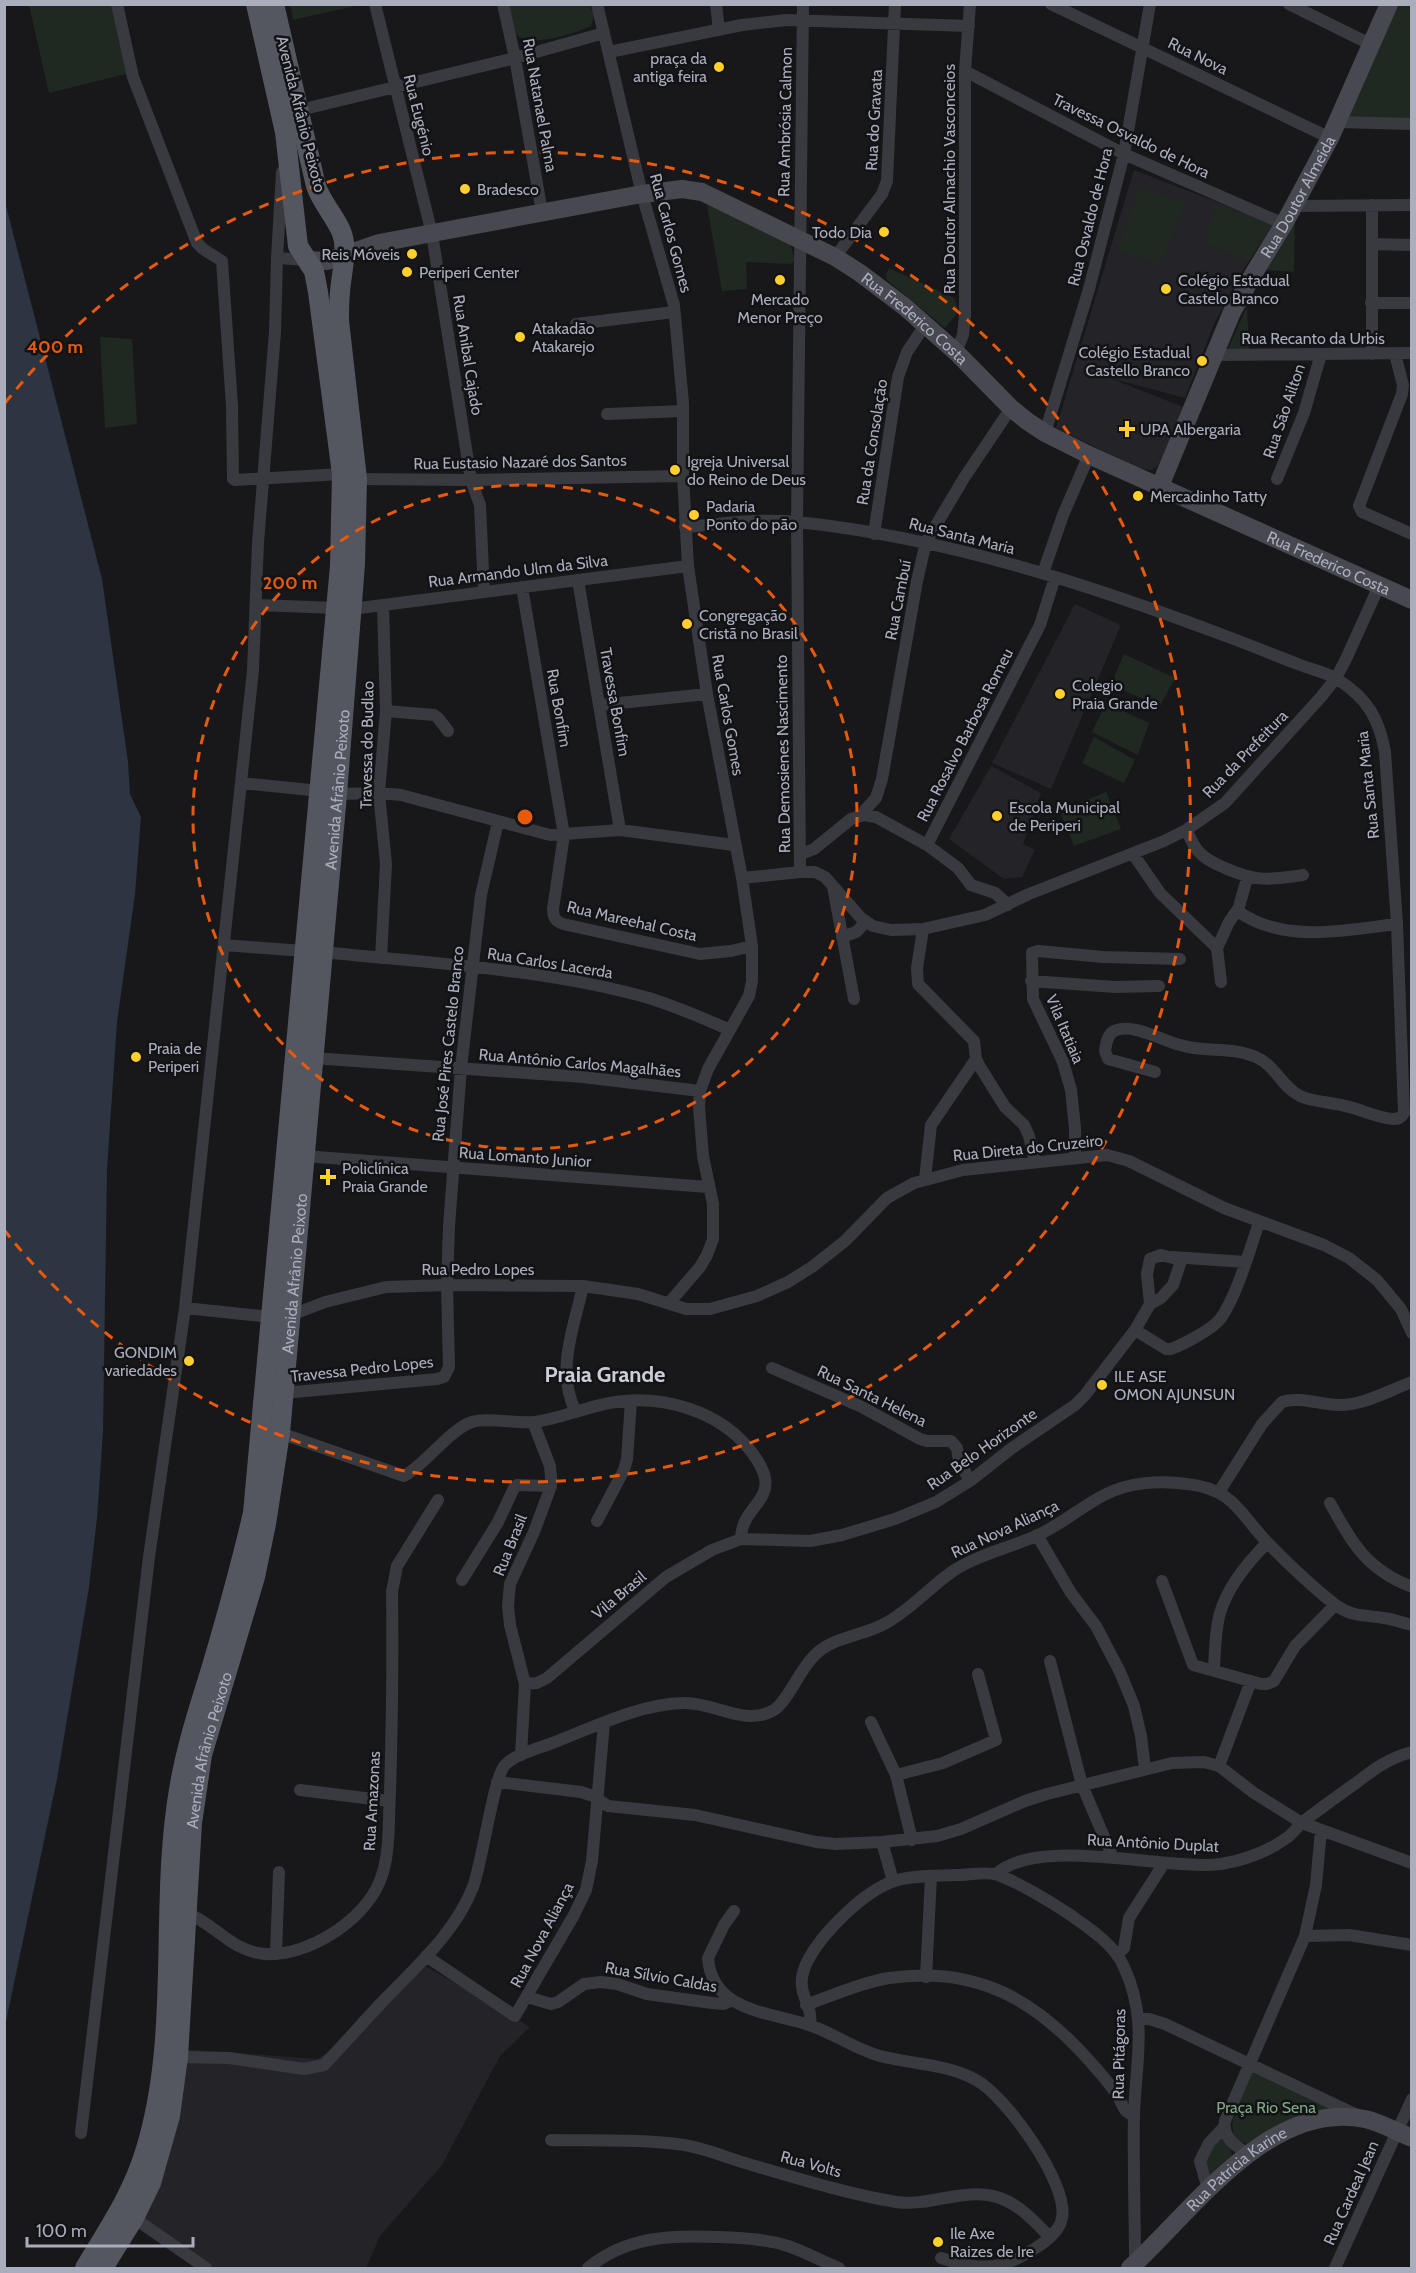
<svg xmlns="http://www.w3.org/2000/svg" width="1416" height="2273" viewBox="0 0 1416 2273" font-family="Cabin,sans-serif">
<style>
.built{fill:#242428}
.green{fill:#1f2922}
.water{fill:#2c3541}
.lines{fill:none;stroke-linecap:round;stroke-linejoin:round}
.street{stroke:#393940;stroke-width:12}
.secondary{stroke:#474850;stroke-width:18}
.primary{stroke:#545660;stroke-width:20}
.ring{fill:none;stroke:#e8590c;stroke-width:3;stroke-dasharray:10 8}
.poi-dot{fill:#ffcf2c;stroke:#131316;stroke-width:2}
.labels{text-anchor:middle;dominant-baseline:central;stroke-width:5;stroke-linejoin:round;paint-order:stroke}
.street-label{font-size:16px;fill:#a9adbc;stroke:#131316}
.poi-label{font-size:16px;fill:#a9adbc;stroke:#131316;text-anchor:start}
.park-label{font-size:16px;fill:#7ea986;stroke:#131316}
.district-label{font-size:22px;font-weight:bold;fill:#cbcdd7;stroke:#131316}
.centre{fill:#e8590c;stroke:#131316;stroke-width:3}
.ring-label{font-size:18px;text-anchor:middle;font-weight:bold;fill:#e8590c;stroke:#131316;stroke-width:5;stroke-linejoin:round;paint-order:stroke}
</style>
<rect width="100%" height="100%" fill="#18181b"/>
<path class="built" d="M 1134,170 L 1274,224 L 1243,270 L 1214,324 L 1185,398 L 1110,378 L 1183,407 L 1159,465 L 1151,470 L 1139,468 L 1056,428 Z
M 1075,604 L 1121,625 L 1051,789 L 992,763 Z
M 991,766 L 1041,793 L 1023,844 L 1035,850 L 1022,877 L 1004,879 L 949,839 Z
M 417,1961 L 530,2027 L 500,2056 L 442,2165 L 380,2236 L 366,2268 L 211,2268 L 135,2219 L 180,2049 L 318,2059 L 340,2043 Z"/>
<path class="green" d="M 290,4 L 359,4 L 359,5 L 293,20 Z
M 29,5 L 113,5 L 130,73 L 49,93 Z
M 508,5 L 589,5 L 594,15 L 591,26 C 576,33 530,48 518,36 C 511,30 510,14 508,5 Z
M 1396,5 L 1411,5 L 1411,119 L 1344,120 Z
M 1139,187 L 1185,203 L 1161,265 L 1118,250 Z
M 1216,204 L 1271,224 L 1249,261 L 1205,243 Z
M 707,205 L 789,240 L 795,261 L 790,264 L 746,262 L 747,289 L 722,291 Z
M 1295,213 L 1294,272 L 1266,270 Z
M 889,268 L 954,298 L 958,308 L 955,316 L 945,328 L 887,280 L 886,274 Z
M 1247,306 L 1249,349 L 1228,349 Z
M 100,337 L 132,339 L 137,424 L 105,428 Z
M 1124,654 L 1175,678 L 1160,706 L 1111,685 Z
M 1106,703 L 1149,723 L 1138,755 L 1092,732 Z
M 1094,737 L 1135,760 L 1124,783 L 1082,763 Z
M 1106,792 L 1121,829 L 1074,846 L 1060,811 Z
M 1249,2071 L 1335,2108 L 1250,2146 L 1234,2138 L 1232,2124 Z
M 1219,2136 L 1231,2149 L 1232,2156 L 1217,2174 L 1210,2174 L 1205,2160 Z"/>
<path class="water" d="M 4,198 L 102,579 L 128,762 L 130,794 L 141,817 L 135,894 L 117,1022 L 107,1169 L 103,1432 L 97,1518 L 89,1587 L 57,1779 L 5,2026 Z"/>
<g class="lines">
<path class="street" d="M 117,4 L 133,77 L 197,243 L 203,249 L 222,261 L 232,406 L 233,479 L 235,480 L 342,474
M 375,4 L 432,234 L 471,480 L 480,505 L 484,592
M 503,4 L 515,58 L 542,212
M 597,4 L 642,194 L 674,305 L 683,403 L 683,476 L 688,566 L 707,694 L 742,878 L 752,946 L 752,981 L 749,996 L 708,1069 L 700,1091 L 699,1107 L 703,1156 L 713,1204 L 713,1239 L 707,1255 L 700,1267 L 669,1303
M 716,4 L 719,30
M 1051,4 L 1330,138
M 1289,4 L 1370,44
M 609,52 L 742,25 L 786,20 L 969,26
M 965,71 L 1124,154 L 1284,224
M 300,110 L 515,58 L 604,33
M 1337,122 L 1412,124
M 1294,206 L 1412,205
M 1372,244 L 1412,245
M 835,257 L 882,194 L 887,181 L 895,4
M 277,258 L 307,260
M 1371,303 L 1412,303
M 576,324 L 674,312
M 956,352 L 963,335 L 965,316 L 965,71 L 970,4
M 1372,354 L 1372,205
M 1395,354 L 1403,385 L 1402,394 L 1359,506 L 1362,512 L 1412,534
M 1215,355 L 1412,353
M 607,414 L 683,411
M 1045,433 L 1089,289 L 1124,154 L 1150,4
M 357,479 L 471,480 L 683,476
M 1277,479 L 1304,413 L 1321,354
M 685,527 C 722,524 761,518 798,522 C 948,538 1091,585 1231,638 C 1255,647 1279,657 1303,666 C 1314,670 1328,673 1337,679 C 1367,698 1379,718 1385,752 L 1397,924 L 1404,1113 C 1401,1118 1399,1119 1393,1119 C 1377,1118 1361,1109 1345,1106 C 1330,1102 1314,1102 1300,1096 C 1282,1087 1275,1065 1256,1057 C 1231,1046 1205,1053 1180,1045 C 1163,1041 1132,1022 1114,1031 C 1107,1035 1106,1044 1105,1051 L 1108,1059 L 1155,1072
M 874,534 L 898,377 L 907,352 L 925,325
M 1043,573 L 1063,515 L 1089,455
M 578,580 L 620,830
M 522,587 L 564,835 L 553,909 C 553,917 555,921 563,924 L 700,954 L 731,951 L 752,946
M 257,605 L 336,608
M 352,609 L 688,566
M 600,705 L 707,694
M 386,711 L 434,715 L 438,718 L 448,731
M 241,783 L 320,791
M 337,794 L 379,793 L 401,795 L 550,835 L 620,830 L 734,845
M 864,815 L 865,810 L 876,798 L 882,779 L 917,581 L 926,542 L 964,478 L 1011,408
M 1186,830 C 1190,837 1193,845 1198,851 C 1205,859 1215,864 1225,868 C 1256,882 1269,880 1303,875
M 927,845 L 1040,625 L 1055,577
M 801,854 L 814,849 L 851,819 L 864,815 L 876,817 L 927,845 L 958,868 L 971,885 L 995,893 L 1008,905
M 1133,854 L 1160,893 L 1217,948
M 800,872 L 797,522 L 803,4
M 742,878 L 800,872 L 815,872 L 825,877 L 861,918 L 873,926 L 891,930 L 923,929 L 985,915 L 1029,894 L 1164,841 L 1186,830 L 1225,803 L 1321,697 L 1336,678 L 1346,659 L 1379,586
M 1247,878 L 1239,907 L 1239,912 C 1285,944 1346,930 1397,924
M 833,887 L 854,999
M 923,929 L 917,968 L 918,984 L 974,1041 L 976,1059 L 980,1067 L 1005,1107 L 1024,1125 L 1029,1136 L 1035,1162
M 842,937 L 856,932 L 866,922
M 224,945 L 304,951
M 322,952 C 429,963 546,969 649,998 C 677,1007 703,1018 730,1030
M 381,958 L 386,864 L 379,793 L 386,711 L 383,605
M 1031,981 L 1115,987 L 1159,986
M 1221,982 L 1217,948 L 1229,922 L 1238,909
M 313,1058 L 583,1077 L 700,1091
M 304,1156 L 708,1187
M 1075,1158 L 1075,1128 L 1071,1090 L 1063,1062 L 1033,999 L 1032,953 L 1038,951 L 1103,957 L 1180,959
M 925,1179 L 931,1125 L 976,1059
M 1173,1257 L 1245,1262
M 185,1308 L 271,1317
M 289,1316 L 325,1302 L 386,1287 L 447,1285 L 583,1286 L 638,1294 L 686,1309 L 710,1309 L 757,1296 L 788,1282 L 812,1267 L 845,1241 L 887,1198 L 914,1183 L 963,1170 L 1107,1155 L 1129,1161 L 1224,1208 L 1324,1245 L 1349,1258 L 1377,1280 L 1401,1309 L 1412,1333
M 1135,1330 L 1150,1304 L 1161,1298 L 1173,1285 L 1180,1264 L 1177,1259 L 1161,1255 L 1150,1259 L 1147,1274 L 1150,1304
M 772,1368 L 862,1407 L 920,1439 L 927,1441 L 951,1441 L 957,1448 L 959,1461 L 970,1481
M 284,1393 L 437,1379 L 444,1377 L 449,1367 L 447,1285 L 449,1226 L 461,1068 L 481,895 L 498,822
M 576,1412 C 555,1371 574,1328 583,1286
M 280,1433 L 404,1476 C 425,1465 450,1429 472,1422 C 487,1417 517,1424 535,1422 C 563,1418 588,1406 615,1402 C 664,1395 719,1411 750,1450 C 757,1459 763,1468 765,1478 C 770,1502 741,1510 741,1539
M 1219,1492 L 1262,1424 L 1282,1402 C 1300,1396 1320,1405 1339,1405 C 1364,1405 1388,1391 1412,1382
M 1330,1503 C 1353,1544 1366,1569 1412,1587
M 597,1521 L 624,1470 L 627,1459 L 631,1401
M 1037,1535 L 1071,1593 L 1096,1626 L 1120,1672 L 1134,1706 L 1141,1736 L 1145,1769
M 462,1580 L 498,1522 L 514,1488 L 517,1485 L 551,1486
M 1162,1581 L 1193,1665 L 1261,1684 L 1267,1684 L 1274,1681 L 1295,1646 L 1335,1605
M 1050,1661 L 1082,1785 L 1113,1858
M 1214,1670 C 1215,1651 1215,1631 1220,1613 C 1228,1586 1248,1562 1267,1543
M 525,1684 L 537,1683 L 547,1678 L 666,1577 L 712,1550 L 741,1539 L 810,1541 L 842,1535 L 895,1519 L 936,1502 L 970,1481 L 1012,1448 L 1075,1405 L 1085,1395 L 1135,1330 L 1166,1349 L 1171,1349 C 1184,1344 1213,1329 1221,1318 C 1238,1293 1249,1251 1259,1223
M 871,1722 L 896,1775 L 912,1840
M 521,1755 L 525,1684 L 510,1625 L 508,1606 L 510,1584 L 534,1532 L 551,1486 L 551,1477 L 550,1466 L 533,1422
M 1219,1766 L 1251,1681
M 896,1775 L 943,1763 L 996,1740 L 978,1674
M 497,1782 L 581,1792 L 593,1796 L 608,1806 L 695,1815 L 816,1842 L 836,1844 L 882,1842 L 937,1836 L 961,1829 L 1025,1801 L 1047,1794 L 1172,1763 L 1204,1762 L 1219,1766 L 1254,1793 L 1302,1823 L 1412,1863
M 300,1790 L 389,1801
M 882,1842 L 893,1881
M 996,1874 C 1039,1835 1164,1871 1221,1864 C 1245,1860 1269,1851 1288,1837 C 1294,1832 1298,1826 1304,1821 C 1321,1808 1339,1795 1356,1783 C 1374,1769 1389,1758 1412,1752
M 734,1911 L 724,1925 L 708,1958 C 712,2012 770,2012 809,2025 C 833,2033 855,2049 880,2056 C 911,2064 948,2064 976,2080 C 1006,2096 1069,2184 1062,2218 C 1059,2237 1031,2251 1016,2259 C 991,2272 966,2266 941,2258
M 186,1913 C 215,1923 230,1951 265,1954 C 307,1957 363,1921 379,1883 C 391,1856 388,1821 390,1793 C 392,1726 393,1659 392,1592 L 397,1566 L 438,1500
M 1305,1936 L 1349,1935 L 1412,1945
M 276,1954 L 279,1872
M 1117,1955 L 1124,1948 L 1129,1918 L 1164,1863
M 426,1956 L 515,2016 L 574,1915 L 586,1890 L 592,1861 L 604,1723
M 926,1977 L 931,1876
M 527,1997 L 551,2004 L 558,2002 L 584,1984 L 601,1982 L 617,1984 L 647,1994 L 712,2003 L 724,2004 L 732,2000
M 806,2005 C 833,1995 861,1983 889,1978 C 978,1965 1038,2001 1094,2066 C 1102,2075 1111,2085 1117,2095 C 1121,2100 1122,2107 1126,2111 C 1129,2114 1130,2114 1134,2115
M 1139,2019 L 1149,2019 L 1165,2024 L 1359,2116
M 810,2025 C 814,2001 791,1993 808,1960 C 823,1932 863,1892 894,1881 C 913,1875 937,1876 957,1875 C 969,1875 986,1871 998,1875 C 1018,1882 1051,1902 1069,1914 C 1089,1928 1114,1944 1124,1967 C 1148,2019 1136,2060 1134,2114 C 1133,2164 1135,2214 1135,2264
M 178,2057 L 229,2058 L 304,2069 L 324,2065 C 345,2043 365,2020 386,1998 C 418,1965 456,1931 473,1887 C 482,1864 494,1775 505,1765 C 516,1754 536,1749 550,1744 C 592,1728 638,1704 684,1703 C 714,1702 745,1727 774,1710 C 789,1700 800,1668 816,1654 C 835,1636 864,1636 886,1623 C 911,1609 930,1587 953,1571 C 979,1554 1010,1548 1038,1535 C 1062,1524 1081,1507 1104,1495 C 1129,1482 1160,1480 1187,1484 C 1235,1489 1240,1515 1269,1544 C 1287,1563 1317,1591 1337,1606 C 1353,1617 1366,1615 1384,1618 C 1394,1619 1402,1623 1412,1625
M 81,2133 L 149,1557 L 185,1308 L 253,670 L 258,543 L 275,332 L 277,258 L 282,172
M 551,2140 C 595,2141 640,2139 684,2145 C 704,2148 725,2157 745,2163 C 793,2177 847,2194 896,2202 C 931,2207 965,2186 1000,2198 C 1020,2205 1035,2222 1050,2237
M 1249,2155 C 1236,2146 1222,2138 1225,2121 L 1305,1936 L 1316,1885 L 1321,1830
M 1208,2190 L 1200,2161 L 1209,2143 L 1224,2127
M 134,2218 L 206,2268
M 588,2268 C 627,2236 671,2235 719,2237 C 742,2238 766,2239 788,2246 C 805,2252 822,2261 839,2268
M 1335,2268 L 1412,2099"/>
<g class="secondary">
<path id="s1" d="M 307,260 L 327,261 L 379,243 L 642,194 L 682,189 L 702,192 L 835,257 L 860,273 L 905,307 L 956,352 L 1011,408 L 1027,421 L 1045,433 L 1089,455 L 1412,600"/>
<path id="s2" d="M 1160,486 L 1232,312 L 1254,273 L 1284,224 L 1330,138 L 1389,4"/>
<path id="s3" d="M 1130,2268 C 1192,2212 1269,2099 1365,2119 C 1380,2122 1397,2132 1412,2138"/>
</g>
<g class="primary">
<path d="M 85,2268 C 107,2231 132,2195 145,2152 C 182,2033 158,1905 180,1784 C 187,1744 200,1705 212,1666 C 227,1615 241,1565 253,1513 L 340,566 L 342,474 L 318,292 L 314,271 L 298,246 L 285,132 L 256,4"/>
<path id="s4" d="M 103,2268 L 134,2218 L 151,2183 L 170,2116 L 178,2057 L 192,1823 L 202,1755 L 255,1577 L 266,1524 L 280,1433 L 337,794 L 355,564 L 357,479 L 339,321 C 339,311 339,302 340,292 C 341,274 349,249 341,231 C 334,215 322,203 316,186 L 274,4"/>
</g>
</g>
<g class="ring">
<circle cx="525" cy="817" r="332"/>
<path d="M5 403A665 665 0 1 1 5 1231"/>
</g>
<g class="poi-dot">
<circle cx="719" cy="67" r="6"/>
<circle cx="465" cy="189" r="6"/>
<circle cx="884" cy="232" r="6"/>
<circle cx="412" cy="254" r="6"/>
<circle cx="407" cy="272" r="6"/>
<circle cx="780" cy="280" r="6"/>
<circle cx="1166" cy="289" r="6"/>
<circle cx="520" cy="337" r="6"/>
<circle cx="1202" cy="361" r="6"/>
<path d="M1124 420h6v6h6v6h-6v6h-6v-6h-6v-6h6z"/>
<circle cx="675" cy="470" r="6"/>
<circle cx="1138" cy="496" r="6"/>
<circle cx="694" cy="515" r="6"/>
<circle cx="687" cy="624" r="6"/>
<circle cx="1060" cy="694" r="6"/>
<circle cx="997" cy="816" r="6"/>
<circle cx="136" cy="1057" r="6"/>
<path d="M325 1168h6v6h6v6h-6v6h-6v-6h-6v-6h6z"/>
<circle cx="189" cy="1361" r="6"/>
<circle cx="1102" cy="1385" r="6"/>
<circle cx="938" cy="2242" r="6"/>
</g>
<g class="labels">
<g class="street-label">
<text transform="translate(1198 56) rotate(26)">Rua Nova</text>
<text transform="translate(540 105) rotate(80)">Rua Natanael Palma</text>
<text transform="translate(301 114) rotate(76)">Avenida Afrânio Peixoto</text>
<text transform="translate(419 115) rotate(76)">Rua Eugénio</text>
<text transform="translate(874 120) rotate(-87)">Rua do Gravata</text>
<text transform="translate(785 122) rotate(-89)">Rua Ambrósia Calmon</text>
<text transform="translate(1131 136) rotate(26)">Travessa Osvaldo de Hora</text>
<text transform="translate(949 179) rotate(-90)">Rua Doutor Almachio Vasconceios</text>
<text stroke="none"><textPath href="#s2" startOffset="321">Rua Doutor Almeida</textPath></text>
<text transform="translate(1090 217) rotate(-76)">Rua Osvaldo de Hora</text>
<text transform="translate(671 233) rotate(75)">Rua Carlos Gomes</text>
<text stroke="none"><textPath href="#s1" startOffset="652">Rua Frederico Costa</textPath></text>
<text x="1313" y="338">Rua Recanto da Urbis</text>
<text transform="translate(468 355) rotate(81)">Rua Anibal Cajado</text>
<text transform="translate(1284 411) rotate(-71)">Rua Sâo Ailton</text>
<text transform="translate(872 442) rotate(-81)">Rua da Consolação</text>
<text transform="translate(520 462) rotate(-1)">Rua Eustasio Nazaré dos Santos</text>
<text transform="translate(962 536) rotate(14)">Rua Santa Maria</text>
<text stroke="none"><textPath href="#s1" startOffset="1138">Rua Frederico Costa</textPath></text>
<text transform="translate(518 571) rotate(-7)">Rua Armando Ulm da Silva</text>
<text transform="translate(898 600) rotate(-79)">Rua Cambuí</text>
<text transform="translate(615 702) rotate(80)">Travessa Bonfim</text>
<text transform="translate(559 708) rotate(80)">Rua Bonfim</text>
<text transform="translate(728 715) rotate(80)">Rua Carlos Gomes</text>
<text transform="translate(965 735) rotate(-63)">Rua Rosalvo Barbosa Romeu</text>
<text transform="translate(367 745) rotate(-89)">Travessa do Budlao</text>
<text transform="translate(783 754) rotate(-91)">Rua Demosienes Nascimento</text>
<text transform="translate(1245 754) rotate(-46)">Rua da Prefeitura</text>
<text transform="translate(1368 785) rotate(-96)">Rua Santa Maria</text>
<text stroke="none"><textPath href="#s4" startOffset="1508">Avenida Afrânio Peixoto</textPath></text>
<text transform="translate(632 921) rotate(13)">Rua Mareehal Costa</text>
<text transform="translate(550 963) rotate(9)">Rua Carlos Lacerda</text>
<text transform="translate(1065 1029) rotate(67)">Vila Itatiaia</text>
<text transform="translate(448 1044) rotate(-84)">Rua José Pires Castelo Branco</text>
<text transform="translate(580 1063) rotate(5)">Rua Antônio Carlos Magalhães</text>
<text transform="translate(1028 1148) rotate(-6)">Rua Direta do Cruzeiro</text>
<text transform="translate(525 1157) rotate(4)">Rua Lomanto Junior</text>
<text x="478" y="1269">Rua Pedro Lopes</text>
<text stroke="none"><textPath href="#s4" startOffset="1022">Avenida Afrânio Peixoto</textPath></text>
<text transform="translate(362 1369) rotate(-6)">Travessa Pedro Lopes</text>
<text transform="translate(872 1396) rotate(26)">Rua Santa Helena</text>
<text transform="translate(982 1449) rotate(-35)">Rua Belo Horizonte</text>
<text transform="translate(1005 1529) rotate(-25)">Rua Nova Aliança</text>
<text transform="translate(510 1545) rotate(-68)">Rua Brasil</text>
<text transform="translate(619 1595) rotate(-40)">Vila Brasil</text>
<text stroke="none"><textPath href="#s4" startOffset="536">Avenida Afrânio Peixoto</textPath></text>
<text transform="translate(372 1801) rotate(-87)">Rua Amazonas</text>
<text transform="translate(1153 1843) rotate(3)">Rua Antônio Duplat</text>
<text transform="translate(542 1935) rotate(-62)">Rua Nova Aliança</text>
<text transform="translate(661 1977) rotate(10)">Rua Sílvio Caldas</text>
<text transform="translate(1119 2054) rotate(-89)">Rua Pitágoras</text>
<text transform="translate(811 2164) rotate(15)">Rua Volts</text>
<text stroke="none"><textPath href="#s3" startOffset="146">Rua Patricia Karine</textPath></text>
<text transform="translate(1351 2193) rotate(-66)">Rua Cardeal Jean</text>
</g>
<g class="poi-label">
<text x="707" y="58" text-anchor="end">praça da<tspan x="707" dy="18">antiga feira</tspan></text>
<text x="477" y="189">Bradesco</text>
<text x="872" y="232" text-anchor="end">Todo Dia</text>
<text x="400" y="254" text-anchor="end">Reis Móveis</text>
<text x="419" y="272">Periperi Center</text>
<text x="1178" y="280">Colégio Estadual<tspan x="1178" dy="18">Castelo Branco</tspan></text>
<text x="780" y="299" text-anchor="middle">Mercado<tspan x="780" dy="18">Menor Preço</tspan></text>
<text x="532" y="328">Atakadão<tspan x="532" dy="18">Atakarejo</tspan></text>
<text x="1190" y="352" text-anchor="end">Colégio Estadual<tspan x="1190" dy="18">Castello Branco</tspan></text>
<text x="1140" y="429">UPA Albergaria</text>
<text x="687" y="461">Igreja Universal<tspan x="687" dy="18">do Reino de Deus</tspan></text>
<text x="1150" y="496">Mercadinho Tatty</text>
<text x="706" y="506">Padaria<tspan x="706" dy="18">Ponto do pão</tspan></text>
<text x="699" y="615">Congregação<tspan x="699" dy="18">Cristã no Brasil</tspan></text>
<text x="1072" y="685">Colegio<tspan x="1072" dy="18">Praia Grande</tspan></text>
<text x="1009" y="807">Escola Municipal<tspan x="1009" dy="18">de Periperi</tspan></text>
<text x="148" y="1048">Praia de<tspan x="148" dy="18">Periperi</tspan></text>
<text x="342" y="1168">Policlínica<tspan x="342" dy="18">Praia Grande</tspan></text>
<text x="177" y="1352" text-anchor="end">GONDIM<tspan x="177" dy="18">variedades</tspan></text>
<text x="1114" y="1376">ILE ASE<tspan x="1114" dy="18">OMON AJUNSUN</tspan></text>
<text x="950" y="2233">Ile Axe<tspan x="950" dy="18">Raizes de Ire</tspan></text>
</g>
<g class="park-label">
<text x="1266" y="2107">Praça Rio Sena</text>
</g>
<g class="district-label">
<text x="605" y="1374">Praia Grande</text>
</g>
</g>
<circle cx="525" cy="817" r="9" class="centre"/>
<g class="ring-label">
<text x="55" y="353">400 m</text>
<text x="290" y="589">200 m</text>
</g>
<rect width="1416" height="2273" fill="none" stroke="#a9adbc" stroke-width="12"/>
<path d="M27 2237v9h166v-9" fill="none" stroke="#a9adbc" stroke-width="3"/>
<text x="36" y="2237" font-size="18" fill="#a9adbc" stroke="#131316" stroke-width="4.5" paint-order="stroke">100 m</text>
</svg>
